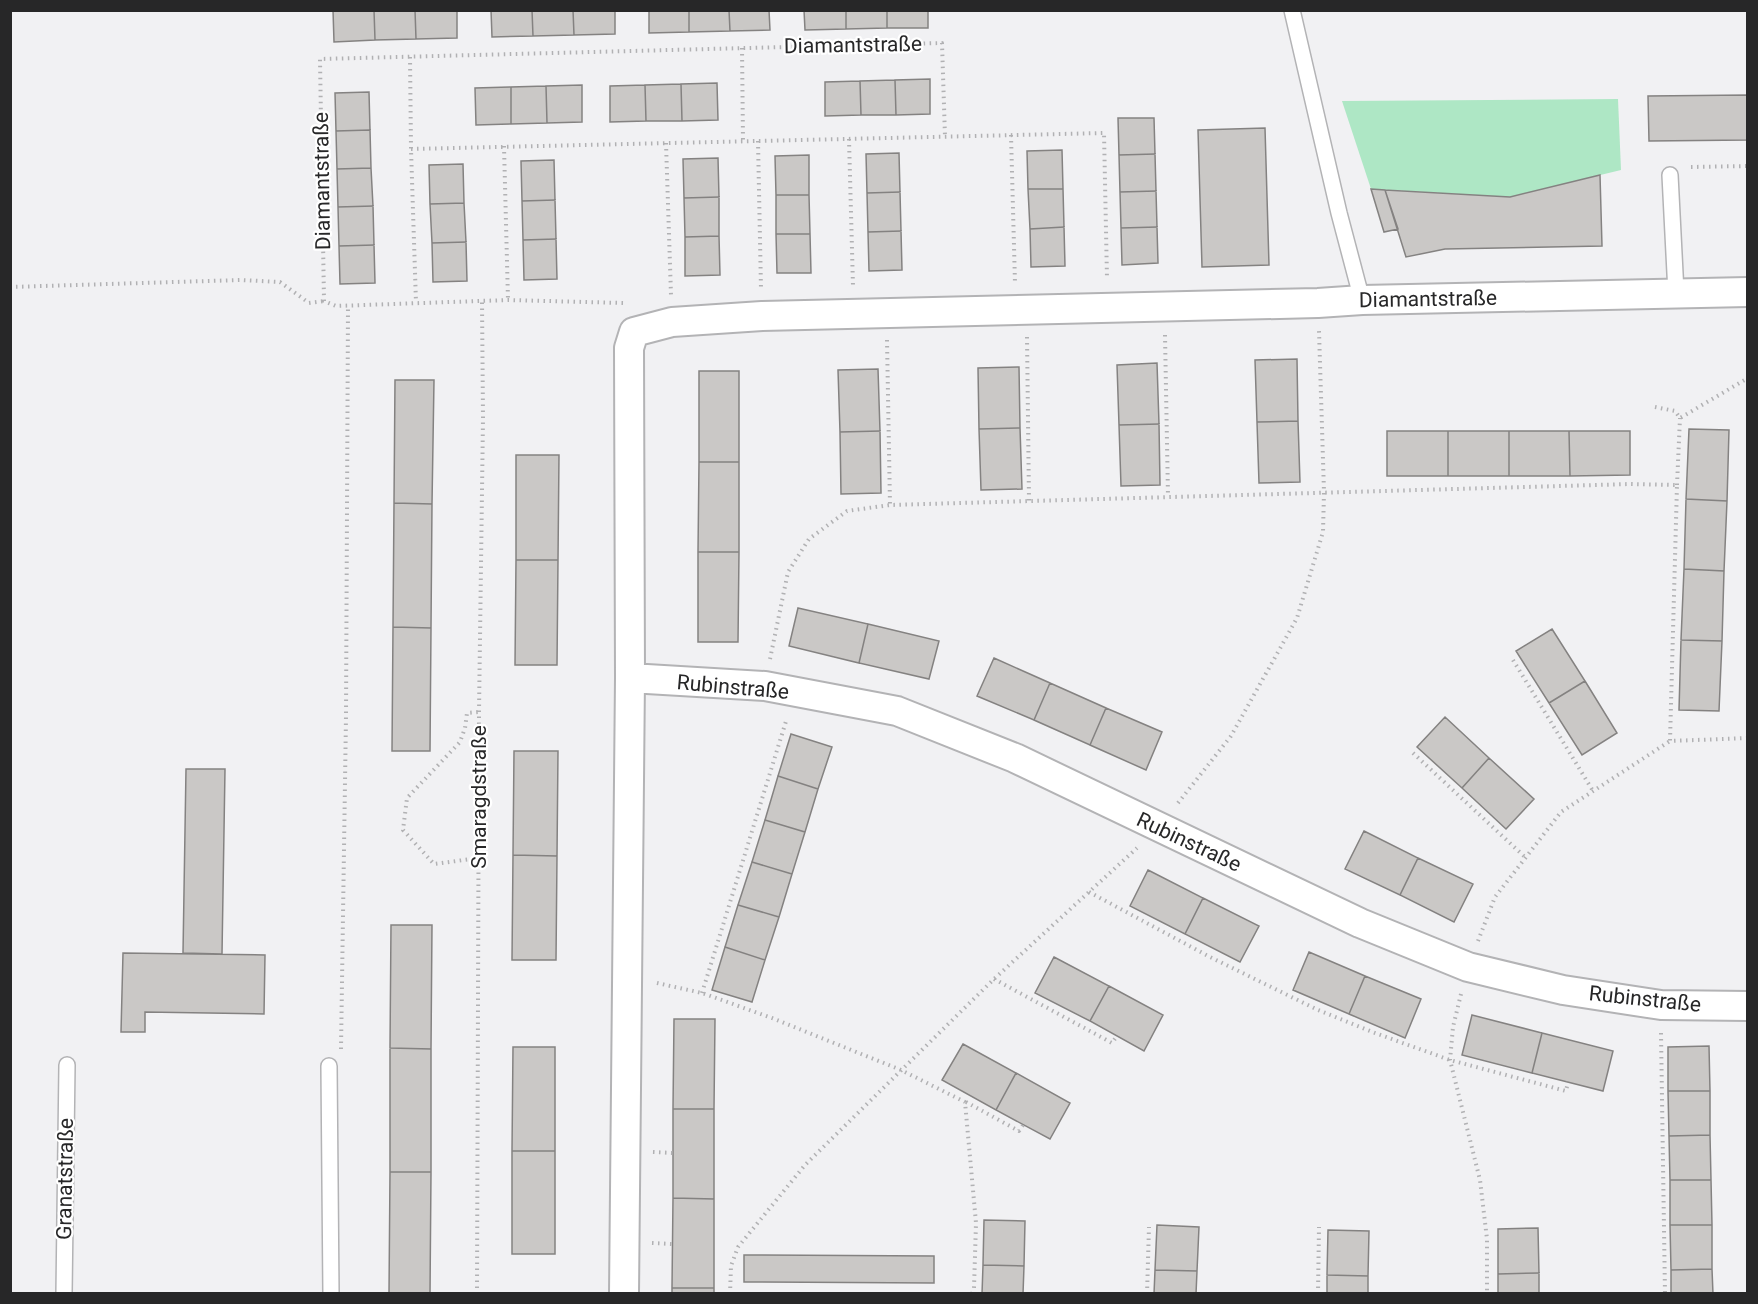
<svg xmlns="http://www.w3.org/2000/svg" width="1758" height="1304" viewBox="0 0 1758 1304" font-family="Roboto,sans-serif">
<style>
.green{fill:#aee7c5}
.building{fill:#cac8c6;stroke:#848281;stroke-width:1.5}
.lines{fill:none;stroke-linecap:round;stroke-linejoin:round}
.service-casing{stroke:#b3b3b5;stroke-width:18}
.minor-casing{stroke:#b3b3b5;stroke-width:32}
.path{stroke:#b1b1b3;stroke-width:4;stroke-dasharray:1.5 4.5;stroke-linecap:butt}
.service{stroke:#fff;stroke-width:15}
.minor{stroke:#fff;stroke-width:28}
.labels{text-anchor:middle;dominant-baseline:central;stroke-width:4.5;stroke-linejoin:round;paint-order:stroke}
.street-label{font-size:21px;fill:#272728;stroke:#fff}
</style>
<rect width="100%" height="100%" fill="#f1f1f3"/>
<path class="green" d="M 1618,99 L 1621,170 L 1510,197 L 1371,189 L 1342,101 Z"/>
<path class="building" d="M 333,10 L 374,10 L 375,40 L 334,42 Z
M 374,10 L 415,10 L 416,39 L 375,40 Z
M 415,10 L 457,10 L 457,38 L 416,39 Z
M 491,10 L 532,10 L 533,36 L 492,37 Z
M 532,10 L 573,10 L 574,35 L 533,36 Z
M 573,10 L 615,10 L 615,34 L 574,35 Z
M 649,10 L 689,10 L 689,32 L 649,33 Z
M 689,10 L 729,10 L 730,31 L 689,32 Z
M 729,10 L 769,10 L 770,30 L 730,31 Z
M 804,10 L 846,10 L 846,29 L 805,30 Z
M 846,10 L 887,10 L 887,28 L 846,29 Z
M 887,10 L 928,10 L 928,28 L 887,28 Z
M 930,79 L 930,114 L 896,115 L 895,80 Z
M 895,80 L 896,115 L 861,115 L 860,81 Z
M 860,81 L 861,115 L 825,116 L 825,82 Z
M 717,83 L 718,120 L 682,121 L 681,84 Z
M 681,84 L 682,121 L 646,121 L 645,85 Z
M 582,85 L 582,122 L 547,123 L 546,86 Z
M 645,85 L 646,121 L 610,122 L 610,86 Z
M 546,86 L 547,123 L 511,124 L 511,87 Z
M 511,87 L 511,124 L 476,125 L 475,88 Z
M 369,92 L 370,130 L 336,131 L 335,93 Z
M 1748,95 L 1748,140 L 1649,141 L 1648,96 Z
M 1118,118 L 1154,118 L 1155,154 L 1119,155 Z
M 1265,128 L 1269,265 L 1202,267 L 1198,130 Z
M 370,130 L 371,168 L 337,169 L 336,131 Z
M 1062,150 L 1063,189 L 1028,189 L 1027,151 Z
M 899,153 L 900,192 L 867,193 L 866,154 Z
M 1155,154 L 1156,191 L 1120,192 L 1119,155 Z
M 809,155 L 809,195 L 776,195 L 775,156 Z
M 718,158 L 719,197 L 684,198 L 683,159 Z
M 554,160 L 555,200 L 522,201 L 521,161 Z
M 463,164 L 464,203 L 430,204 L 429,165 Z
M 371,168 L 373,206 L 338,207 L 337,169 Z
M 1600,175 L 1602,246 L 1445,249 L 1406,257 L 1385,190 L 1510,197 Z
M 1028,189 L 1063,189 L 1064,227 L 1030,229 Z
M 1371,189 L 1385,190 L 1398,229 L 1384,232 Z
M 1156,191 L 1157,227 L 1121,228 L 1120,192 Z
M 900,192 L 901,231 L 868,232 L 867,193 Z
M 776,195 L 809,195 L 810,234 L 776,234 Z
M 719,197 L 719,236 L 685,237 L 684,198 Z
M 555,200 L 556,239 L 523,240 L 522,201 Z
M 464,203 L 466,242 L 432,243 L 430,204 Z
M 373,206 L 374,245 L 339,246 L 338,207 Z
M 1064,227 L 1065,266 L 1031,267 L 1030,229 Z
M 1157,227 L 1158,263 L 1122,265 L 1121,228 Z
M 901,231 L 902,270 L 869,271 L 868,232 Z
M 776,234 L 810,234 L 811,273 L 777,273 Z
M 719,236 L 720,275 L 685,276 L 685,237 Z
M 556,239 L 557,279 L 524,280 L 523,240 Z
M 466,242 L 467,281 L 433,282 L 432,243 Z
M 374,245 L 375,283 L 340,284 L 339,246 Z
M 1297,359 L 1298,421 L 1257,422 L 1255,360 Z
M 1157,363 L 1159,424 L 1119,425 L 1117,365 Z
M 1019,367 L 1020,428 L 979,429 L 978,368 Z
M 878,369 L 880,431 L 840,432 L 838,370 Z
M 699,371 L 739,371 L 739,462 L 699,462 Z
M 395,380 L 434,380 L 432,504 L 394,503 Z
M 1298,421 L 1300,482 L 1259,483 L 1257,422 Z
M 1159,424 L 1160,485 L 1121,486 L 1119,425 Z
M 1020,428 L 1022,489 L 981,490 L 979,429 Z
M 1689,429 L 1729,430 L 1727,501 L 1686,499 Z
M 880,431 L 881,493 L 841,494 L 840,432 Z
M 1387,431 L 1448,431 L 1448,476 L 1387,476 Z
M 1448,431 L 1509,431 L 1509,476 L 1448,476 Z
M 1509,431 L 1569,431 L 1570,476 L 1509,476 Z
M 1569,431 L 1630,431 L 1630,475 L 1570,476 Z
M 516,455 L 559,455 L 558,560 L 516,560 Z
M 699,462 L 739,462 L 739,552 L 698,552 Z
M 1686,499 L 1727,501 L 1724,571 L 1684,569 Z
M 394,503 L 432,504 L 431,628 L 393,627 Z
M 698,552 L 739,552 L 738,642 L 698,642 Z
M 516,560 L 558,560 L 557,665 L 515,665 Z
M 1684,569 L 1724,571 L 1722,641 L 1681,640 Z
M 798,608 L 868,624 L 859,663 L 789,646 Z
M 868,624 L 939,641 L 929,679 L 859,663 Z
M 393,627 L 431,628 L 430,751 L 392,751 Z
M 1552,629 L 1585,681 L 1549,703 L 1516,651 Z
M 1681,640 L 1722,641 L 1719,711 L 1679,710 Z
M 994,658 L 1050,683 L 1034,720 L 977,696 Z
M 1585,681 L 1617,733 L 1582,755 L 1549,703 Z
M 1050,683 L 1106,708 L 1090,745 L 1034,720 Z
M 1106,708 L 1162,732 L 1146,770 L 1090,745 Z
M 1445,717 L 1489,758 L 1462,788 L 1417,747 Z
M 791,734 L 832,747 L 818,789 L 778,776 Z
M 514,751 L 558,751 L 557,856 L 513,855 Z
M 1489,758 L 1534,799 L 1506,829 L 1462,788 Z
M 186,769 L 225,769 L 222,954 L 183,953 Z
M 778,776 L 818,789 L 805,832 L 765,820 Z
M 765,820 L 805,832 L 792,874 L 752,862 Z
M 1364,831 L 1418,858 L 1400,895 L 1345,869 Z
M 513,855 L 557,856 L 556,960 L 512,960 Z
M 1418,858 L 1473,884 L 1454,922 L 1400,895 Z
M 752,862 L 792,874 L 779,917 L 738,905 Z
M 1148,870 L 1203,898 L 1185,934 L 1130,906 Z
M 1203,898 L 1259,926 L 1240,962 L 1185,934 Z
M 738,905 L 779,917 L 765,960 L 725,947 Z
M 391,925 L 432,925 L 431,1049 L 390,1048 Z
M 725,947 L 765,960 L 752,1002 L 712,990 Z
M 1309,952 L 1365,976 L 1349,1014 L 1293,990 Z
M 123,953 L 265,955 L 264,1014 L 145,1012 L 145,1032 L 121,1032 Z
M 1054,957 L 1109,986 L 1090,1021 L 1035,993 Z
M 1365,976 L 1421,999 L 1405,1038 L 1349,1014 Z
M 1109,986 L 1163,1015 L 1144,1051 L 1090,1021 Z
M 1472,1015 L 1542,1033 L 1532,1073 L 1462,1055 Z
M 674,1019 L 715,1019 L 714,1109 L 673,1109 Z
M 1542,1033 L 1613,1051 L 1603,1091 L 1532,1073 Z
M 963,1044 L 1016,1073 L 996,1110 L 942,1080 Z
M 1709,1046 L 1710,1091 L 1668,1091 L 1668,1047 Z
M 513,1047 L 555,1047 L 555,1151 L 512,1151 Z
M 390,1048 L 431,1049 L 431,1172 L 390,1172 Z
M 1016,1073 L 1070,1103 L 1050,1139 L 996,1110 Z
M 1668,1091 L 1710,1091 L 1710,1135 L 1669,1136 Z
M 673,1109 L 714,1109 L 714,1199 L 673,1198 Z
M 1710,1135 L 1711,1180 L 1670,1180 L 1669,1136 Z
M 512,1151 L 555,1151 L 555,1254 L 512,1254 Z
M 390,1172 L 431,1172 L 430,1294 L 389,1294 Z
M 1670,1180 L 1711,1180 L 1712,1225 L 1670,1225 Z
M 673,1198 L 714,1199 L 714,1288 L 672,1288 Z
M 984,1220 L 1025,1221 L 1024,1266 L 983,1265 Z
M 1157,1225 L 1199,1227 L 1197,1271 L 1155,1270 Z
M 1670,1225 L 1712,1225 L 1712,1269 L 1671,1270 Z
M 1538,1228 L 1539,1273 L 1498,1274 L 1498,1229 Z
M 1328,1230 L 1369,1231 L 1368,1276 L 1327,1275 Z
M 744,1255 L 934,1256 L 934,1283 L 744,1282 Z
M 983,1265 L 1024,1266 L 1023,1294 L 982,1294 Z
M 1712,1269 L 1713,1294 L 1671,1294 L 1671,1270 Z
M 1155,1270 L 1197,1271 L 1196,1294 L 1154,1294 Z
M 1539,1273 L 1539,1294 L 1498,1294 L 1498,1274 Z
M 1327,1275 L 1368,1276 L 1368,1294 L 1327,1294 Z
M 672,1288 L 714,1288 L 714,1294 L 672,1294 Z"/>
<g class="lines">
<defs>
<path id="service" d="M 1292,10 L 1339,213 L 1362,300
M 1670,175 L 1676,293
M 329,1066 L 331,1294
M 64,1294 L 67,1065"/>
<path id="minor" d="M 630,678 L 765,686 L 897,711 L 1015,758 L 1360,923 L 1468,967 L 1563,990 L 1661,1005 L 1748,1006
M 624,1294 L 630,678 L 629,348 L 634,332 L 672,322 L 762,316 L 1318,303 L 1362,300 L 1748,292"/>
</defs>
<use href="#service" class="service-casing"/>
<use href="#minor" class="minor-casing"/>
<path class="path" d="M 742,48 L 743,141
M 410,57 L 411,149 L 416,303
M 1011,135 L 1015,283
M 849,139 L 853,286
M 758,141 L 761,289
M 666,143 L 671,295
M 504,146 L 508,300
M 411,149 L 1104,133 L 1107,279
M 1691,167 L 1748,166
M 10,287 L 241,280 L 280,282 L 309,303 L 324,301
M 623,303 L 508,300 L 336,306 L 324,301 L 320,59 L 942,43 L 945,137
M 1165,335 L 1168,496
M 1027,337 L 1029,501
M 887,340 L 890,505
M 1655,407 L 1675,411 L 1680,418 L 1748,378
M 1677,485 L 1680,418
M 770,659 L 788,572 L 809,539 L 847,511 L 890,505 L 1631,484 L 1677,485 L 1670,741 L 1748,738
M 1513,660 L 1593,791
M 1413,753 L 1526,858
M 1178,803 L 1231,736 L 1297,618 L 1323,532 L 1324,492 L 1319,331
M 479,858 L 434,864 L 403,830 L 407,798 L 460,742 L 465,728 L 467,713 L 479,712
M 1089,892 L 1210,957 L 1318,1010 L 1375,1033 L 1450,1060 L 1566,1091 L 1568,1082
M 1478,941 L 1495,897 L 1561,812 L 1670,741
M 994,979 L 1112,1043 L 1117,1036
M 657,983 L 702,993 L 772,1018 L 901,1070 L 965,1102 L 976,1223 L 974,1288 L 972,1294
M 702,993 L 787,718
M 1461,994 L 1453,1027 L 1450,1060 L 1480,1180 L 1487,1239 L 1487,1294
M 1661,1033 L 1665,1294
M 341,1049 L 346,716 L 348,306
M 966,1102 L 1019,1131 L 1023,1125
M 653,1152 L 673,1153
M 652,1243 L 672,1244
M 477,1294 L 479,712 L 483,418 L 482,301
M 730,1294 L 731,1266 L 738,1247 L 805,1165 L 994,979 L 1137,848
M 1147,1294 L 1149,1227
M 1318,1294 L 1319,1227"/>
<use href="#service" class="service"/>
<use href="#minor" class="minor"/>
</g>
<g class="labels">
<g class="street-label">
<text transform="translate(853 45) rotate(-1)">Diamantstraße</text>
<text transform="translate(322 181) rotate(-91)">Diamantstraße</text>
<text transform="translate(1428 299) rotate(-1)">Diamantstraße</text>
<text transform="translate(733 687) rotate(5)">Rubinstraße</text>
<text transform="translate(479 797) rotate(-90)">Smaragdstraße</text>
<text transform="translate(1189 842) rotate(25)">Rubinstraße</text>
<text transform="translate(1645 999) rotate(6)">Rubinstraße</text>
<text transform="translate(65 1179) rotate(-89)">Granatstraße</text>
</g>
</g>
<rect width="1758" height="1304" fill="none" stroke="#272728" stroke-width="24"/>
</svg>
